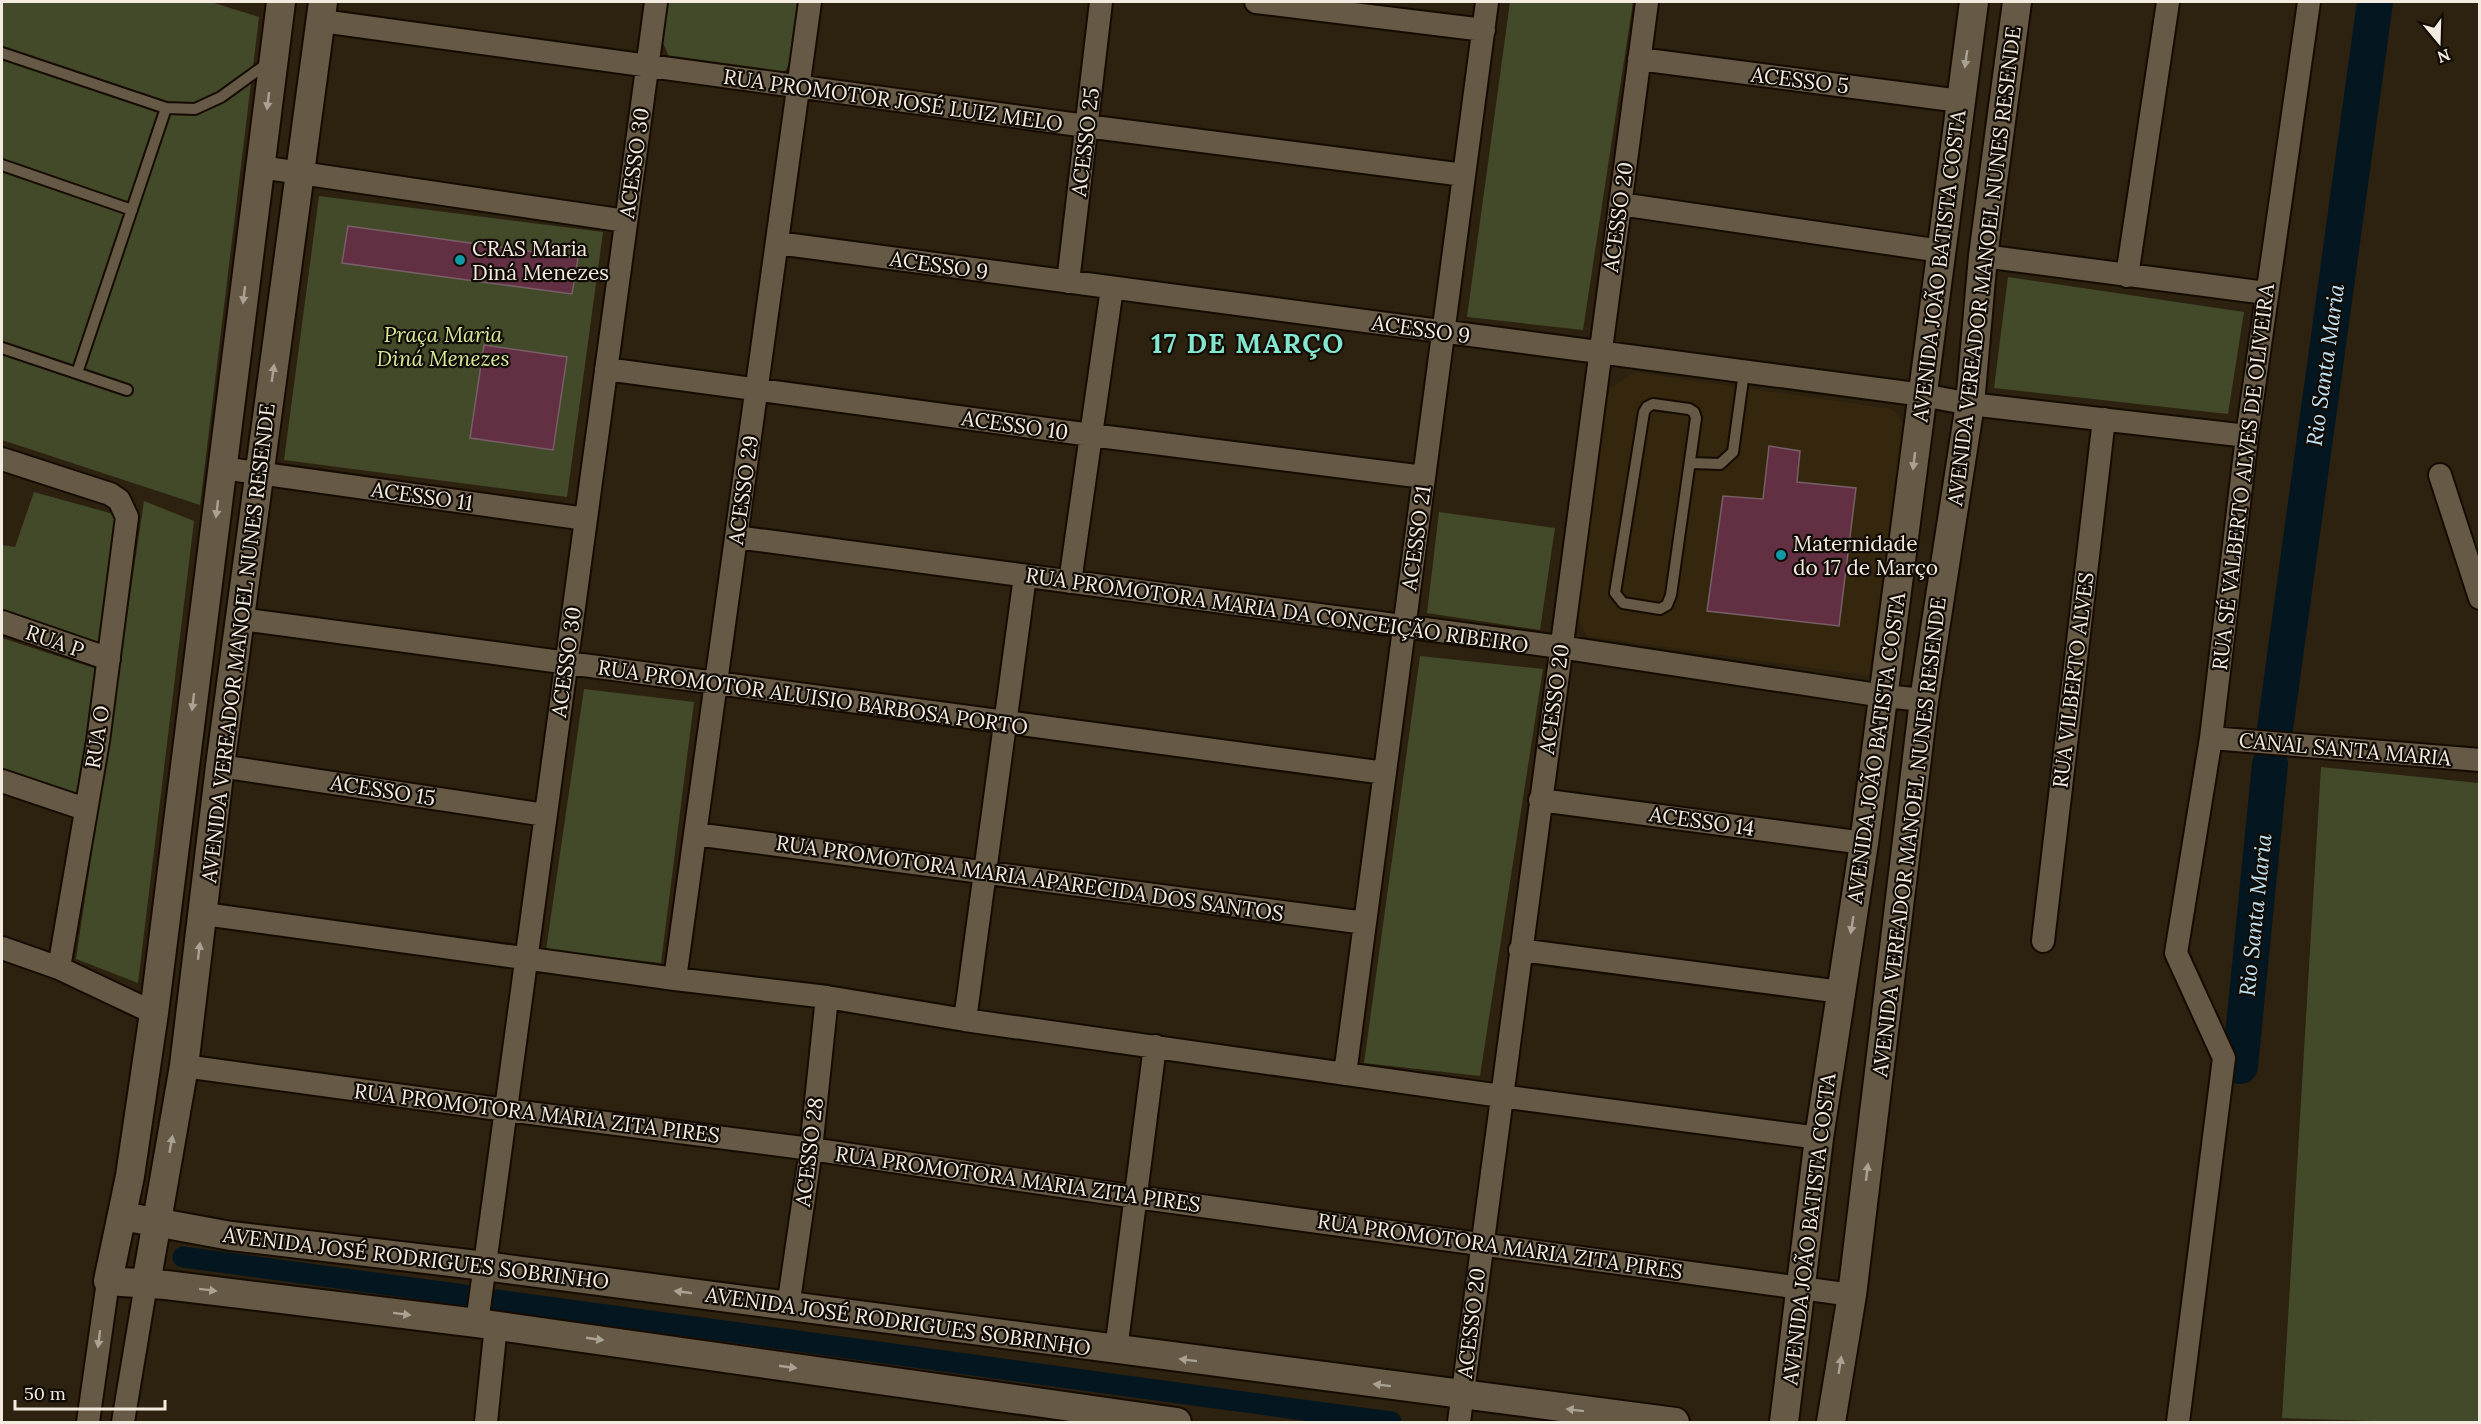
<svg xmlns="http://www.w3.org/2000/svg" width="2481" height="1424" viewBox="0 0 2481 1424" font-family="Lora,serif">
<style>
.built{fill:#35260e}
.green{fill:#434a29}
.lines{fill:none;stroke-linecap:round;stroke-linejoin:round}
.canal{stroke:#041720;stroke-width:21}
.river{stroke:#041720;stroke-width:36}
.building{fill:#622f43;stroke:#785f67;stroke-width:1.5}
.service-casing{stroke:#150b00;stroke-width:14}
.minor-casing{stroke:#150b00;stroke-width:26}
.tertiary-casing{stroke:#150b00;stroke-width:32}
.service{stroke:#665946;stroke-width:10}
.minor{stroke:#665946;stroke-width:22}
.tertiary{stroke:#665946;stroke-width:28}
.oneway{fill:#aca293}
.culture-dot{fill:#0f9aa8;stroke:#110c05;stroke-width:2}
.labels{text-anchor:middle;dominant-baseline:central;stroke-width:4.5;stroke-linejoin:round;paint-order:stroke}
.street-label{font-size:21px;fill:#f3ebe0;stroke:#110c05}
.poi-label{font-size:21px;fill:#f3ebe0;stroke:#110c05;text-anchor:start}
.park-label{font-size:21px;font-style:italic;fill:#d9eb98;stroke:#110c05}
.water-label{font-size:22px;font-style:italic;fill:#c2e4f6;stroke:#110c05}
.district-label{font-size:27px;font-weight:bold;letter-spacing:1.5px;fill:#83e7cf;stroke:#110c05}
</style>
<rect width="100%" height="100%" fill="#2d2110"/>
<path class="built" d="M 1635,372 L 1892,409 L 1906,426 L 1869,676 L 1587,636 L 1576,616 L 1609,389 Z"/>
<path class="green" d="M 2,2 L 211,2 L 259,17 L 200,505 L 2,440 Z
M 668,2 L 797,2 L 789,62 L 786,70 L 777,74 L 670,59 L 663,43 Z
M 1510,2 L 1633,2 L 1583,330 L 1467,317 Z
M 319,196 L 603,232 L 567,497 L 284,460 Z
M 2008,277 L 2244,312 L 2228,414 L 1994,388 Z
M 34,492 L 117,515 L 102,644 L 2,610 L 2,545 L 15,547 Z
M 144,501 L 194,521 L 138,983 L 76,959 Z
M 1439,512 L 1555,528 L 1540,630 L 1427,613 Z
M 2,638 L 97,669 L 77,794 L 2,768 Z
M 1420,656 L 1543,669 L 1480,1076 L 1364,1063 Z
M 584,689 L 694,702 L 661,963 L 546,950 Z
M 2321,767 L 2479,783 L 2479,1422 L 2405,1422 L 2282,1418 Z"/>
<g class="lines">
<path class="canal" d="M 183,1257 L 464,1295
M 497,1300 L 1391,1422"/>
<path class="river" d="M 2275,729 L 2375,2
M 2240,1066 L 2270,764"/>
</g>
<path class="building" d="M 348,226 L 578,258 L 572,294 L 342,263 Z
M 484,345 L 567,357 L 553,450 L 470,438 Z
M 1769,446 L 1800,451 L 1797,482 L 1856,488 L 1839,626 L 1707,611 L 1723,496 L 1763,499 Z"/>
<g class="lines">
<defs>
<path id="service" d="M 2,53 L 166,108 L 195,109 L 221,97 L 268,63
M 2,165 L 132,210
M 2,348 L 127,390
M 77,373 L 166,108
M 1653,404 L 1689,409 L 1694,412 L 1696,418 L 1671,595 L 1667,605 L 1660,609 L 1623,603 L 1615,593 L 1644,412 L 1647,407 Z
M 1691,463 L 1720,464 L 1733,452 L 1744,372"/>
<path id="minor" d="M 1256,2 L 1484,30
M 322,21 L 1086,126 L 1464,175
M 1639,59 L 1960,101
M 260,167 L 626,221
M 1620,204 L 1941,251
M 777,243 L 1923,395 L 1970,404 L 2247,436
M 1983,256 L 2266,293
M 2127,276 L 2168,2
M 1068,282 L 1101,2
M 606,369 L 1091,435 L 1424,477
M 2,459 L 110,494 L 119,500 L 127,517 L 98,741 L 59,968
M 222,468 L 586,519
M 2440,475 L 2480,598
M 736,537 L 1560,647 L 1884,696 L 1924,700
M 1070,582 L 1112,288
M 241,619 L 1385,773
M 2,622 L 109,659
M 2211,738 L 2480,760
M 220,766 L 545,815
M 2,781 L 85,809
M 1540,800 L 1864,843
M 695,834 L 1365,923
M 204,914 L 675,979 L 827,997 L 965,1020 L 1501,1096 L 1819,1138
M 2043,941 L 2104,419
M 2,948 L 59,968 L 154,1013
M 1520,950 L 1841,992
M 675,979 L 810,2
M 965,1020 L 1025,576
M 184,1066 L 506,1110 L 811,1149 L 1136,1197 L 1852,1295
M 1345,1074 L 1487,2
M 788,1307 L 811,1149 L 827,997
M 477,1323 L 656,2
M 1116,1350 L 1155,1046
M 88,1422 L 108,1281
M 123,1422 L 146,1284
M 486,1422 L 496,1325
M 1459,1422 L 1647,2
M 2178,1422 L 2224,1058 L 2176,953 L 2211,738 L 2247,436 L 2309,2"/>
<path id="tertiary" d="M 281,2 L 154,1013 L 130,1176 L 108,1281 L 166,1285 L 477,1323 L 1177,1422
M 122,1216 L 231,1236 L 485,1266 L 1675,1422
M 146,1284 L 184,1066 L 220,766 L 323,2
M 1784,1422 L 1819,1138 L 1864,843 L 1974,2
M 1831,1422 L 1852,1295 L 1924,700 L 1970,404 L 1983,256 L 2017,2"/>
</defs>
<use href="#service" class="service-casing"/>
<use href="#minor" class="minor-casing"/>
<use href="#tertiary" class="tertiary-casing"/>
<use href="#service" class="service"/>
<use href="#minor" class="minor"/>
<use href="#tertiary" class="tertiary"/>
</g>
<defs><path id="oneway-solid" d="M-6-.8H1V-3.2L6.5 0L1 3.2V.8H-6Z" transform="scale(1.5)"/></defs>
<g class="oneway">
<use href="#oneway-solid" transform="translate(1966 59) rotate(98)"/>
<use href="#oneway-solid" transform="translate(268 101) rotate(97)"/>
<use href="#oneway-solid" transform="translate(244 295) rotate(97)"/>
<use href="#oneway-solid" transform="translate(273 373) rotate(-82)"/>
<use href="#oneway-solid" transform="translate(1914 461) rotate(97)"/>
<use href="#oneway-solid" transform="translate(217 509) rotate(97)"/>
<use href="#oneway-solid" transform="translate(193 702) rotate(97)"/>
<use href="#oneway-solid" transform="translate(1852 925) rotate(99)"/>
<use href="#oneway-solid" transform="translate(199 951) rotate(-83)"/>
<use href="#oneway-solid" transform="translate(171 1144) rotate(-80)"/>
<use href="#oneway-solid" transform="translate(1867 1172) rotate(-83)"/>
<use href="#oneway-solid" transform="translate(208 1290) rotate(7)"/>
<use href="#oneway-solid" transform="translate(683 1292) rotate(-172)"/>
<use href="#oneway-solid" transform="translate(402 1314) rotate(7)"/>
<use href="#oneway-solid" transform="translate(99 1339) rotate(97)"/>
<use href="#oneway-solid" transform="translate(595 1339) rotate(8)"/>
<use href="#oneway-solid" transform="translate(1188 1360) rotate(-173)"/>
<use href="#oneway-solid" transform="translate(1840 1365) rotate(-81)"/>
<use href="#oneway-solid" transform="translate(788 1367) rotate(8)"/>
<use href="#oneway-solid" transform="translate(1382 1385) rotate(-173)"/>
<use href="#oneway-solid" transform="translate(1575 1410) rotate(-173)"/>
</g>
<g class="culture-dot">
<circle cx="460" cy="260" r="6"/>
<circle cx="1781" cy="555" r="6"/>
</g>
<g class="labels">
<g class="street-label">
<text transform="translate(1800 80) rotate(7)">ACESSO 5</text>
<text transform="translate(893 100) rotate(8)">RUA PROMOTOR JOSÉ LUIZ MELO</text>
<text transform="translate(1085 142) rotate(-83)">ACESSO 25</text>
<text transform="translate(634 163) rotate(-82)">ACESSO 30</text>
<text transform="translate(1618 217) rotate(-82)">ACESSO 20</text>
<text transform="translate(939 265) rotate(8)">ACESSO 9</text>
<text transform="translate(1939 266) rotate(-83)">AVENIDA JOÃO BATISTA COSTA</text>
<text transform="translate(1984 266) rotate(-83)">AVENIDA VEREADOR MANOEL NUNES RESENDE</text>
<text transform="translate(1421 329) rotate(8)">ACESSO 9</text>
<text transform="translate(1015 425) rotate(8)">ACESSO 10</text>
<text transform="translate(2243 477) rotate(-83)">RUA SÉ VALBERTO ALVES DE OLIVEIRA</text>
<text transform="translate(743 490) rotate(-82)">ACESSO 29</text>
<text transform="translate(422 496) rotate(8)">ACESSO 11</text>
<text transform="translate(1416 538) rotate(-82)">ACESSO 21</text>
<text transform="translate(1277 610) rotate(8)">RUA PROMOTORA MARIA DA CONCEIÇÃO RIBEIRO</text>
<text transform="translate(55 641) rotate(19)">RUA P</text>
<text transform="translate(238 643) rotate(-83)">AVENIDA VEREADOR MANOEL NUNES RESENDE</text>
<text transform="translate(566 662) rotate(-82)">ACESSO 30</text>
<text transform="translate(2073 680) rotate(-83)">RUA VILBERTO ALVES</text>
<text transform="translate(813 697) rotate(8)">RUA PROMOTOR ALUISIO BARBOSA PORTO</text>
<text transform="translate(1554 699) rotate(-82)">ACESSO 20</text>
<text transform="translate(97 737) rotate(-81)">RUA O</text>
<text transform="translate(1876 748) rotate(-82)">AVENIDA JOÃO BATISTA COSTA</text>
<text transform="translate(2345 749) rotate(5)">CANAL SANTA MARIA</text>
<text transform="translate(383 790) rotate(9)">ACESSO 15</text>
<text transform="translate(1702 821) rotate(8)">ACESSO 14</text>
<text transform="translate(1909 837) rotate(-83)">AVENIDA VEREADOR MANOEL NUNES RESENDE</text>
<text transform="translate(1030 878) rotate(8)">RUA PROMOTORA MARIA APARECIDA DOS SANTOS</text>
<text transform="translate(537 1113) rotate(7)">RUA PROMOTORA MARIA ZITA PIRES</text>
<text transform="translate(809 1152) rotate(-83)">ACESSO 28</text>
<text transform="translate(1018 1179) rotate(8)">RUA PROMOTORA MARIA ZITA PIRES</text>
<text transform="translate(1809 1229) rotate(-83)">AVENIDA JOÃO BATISTA COSTA</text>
<text transform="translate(1500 1246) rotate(8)">RUA PROMOTORA MARIA ZITA PIRES</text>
<text transform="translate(416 1258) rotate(7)">AVENIDA JOSÉ RODRIGUES SOBRINHO</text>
<text transform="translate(898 1321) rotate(8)">AVENIDA JOSÉ RODRIGUES SOBRINHO</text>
<text transform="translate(1471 1323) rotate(-83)">ACESSO 20</text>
</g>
<g class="poi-label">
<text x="472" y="248">CRAS Maria<tspan x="472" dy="24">Diná Menezes</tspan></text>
<text x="1793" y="543">Maternidade<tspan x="1793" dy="24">do 17 de Março</tspan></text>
</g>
<g class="park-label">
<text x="443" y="334">Praça Maria<tspan x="443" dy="24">Diná Menezes</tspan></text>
</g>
<g class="water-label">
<text transform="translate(2325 365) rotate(-82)">Rio Santa Maria</text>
<text transform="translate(2255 915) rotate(-84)">Rio Santa Maria</text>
</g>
<g class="district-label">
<text x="1248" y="343">17 DE MARÇO</text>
</g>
</g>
<rect width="2481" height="1424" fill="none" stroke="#f3ebe0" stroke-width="6"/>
<g transform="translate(2439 42) rotate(161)" stroke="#110c05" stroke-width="4.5" paint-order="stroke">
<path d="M0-4.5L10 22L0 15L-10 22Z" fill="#f3ebe0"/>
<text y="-9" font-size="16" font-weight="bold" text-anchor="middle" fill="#f3ebe0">N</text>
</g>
<path d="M15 1400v9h150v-9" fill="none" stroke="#f3ebe0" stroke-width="3"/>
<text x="24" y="1400" font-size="18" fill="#f3ebe0" stroke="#110c05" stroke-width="4.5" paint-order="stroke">50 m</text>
</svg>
